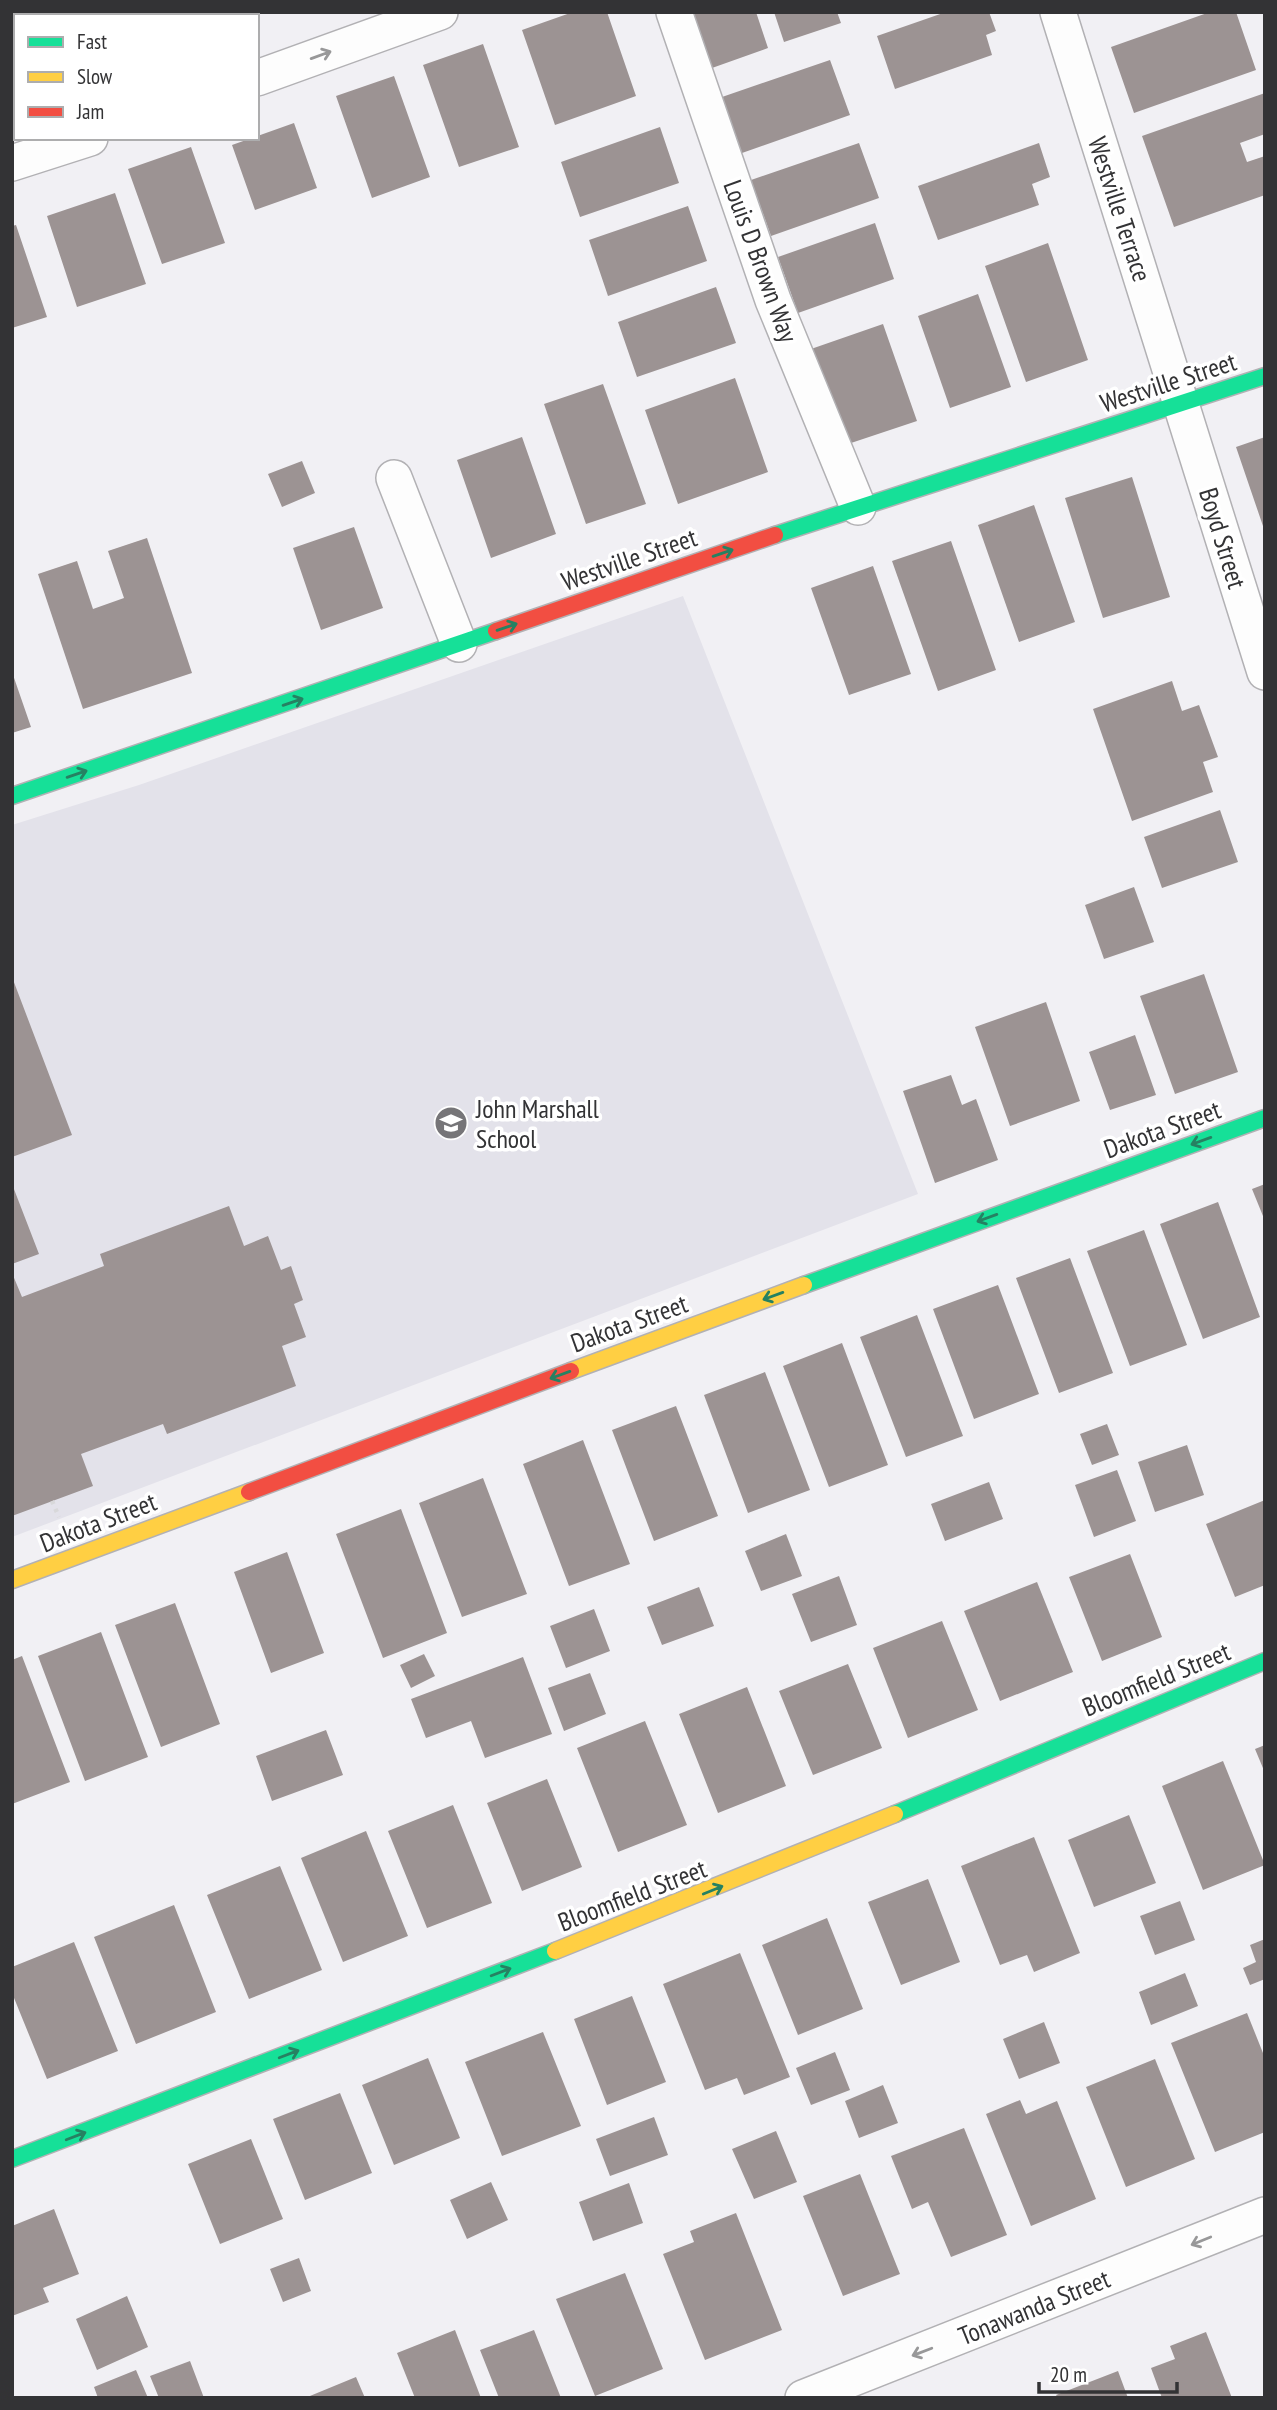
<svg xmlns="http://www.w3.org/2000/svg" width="1277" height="2410" viewBox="0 0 1277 2410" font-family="'PT Sans Narrow',sans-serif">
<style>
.built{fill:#e3e2ea}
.building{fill:#9c9393}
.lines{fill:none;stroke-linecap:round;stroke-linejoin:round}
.street-casing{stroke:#b2b1b4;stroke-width:38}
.fast-casing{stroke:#b2b1b4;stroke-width:19}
.slow-casing{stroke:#b2b1b4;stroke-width:19}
.jam-casing{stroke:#b2b1b4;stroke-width:19}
.path{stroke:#d8d8da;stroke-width:4.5;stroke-dasharray:3.5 5;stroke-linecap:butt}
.street{stroke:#fdfdfd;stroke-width:35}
.fast{stroke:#16e098;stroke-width:16}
.slow{stroke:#ffcf43;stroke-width:16}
.jam{stroke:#f24e42;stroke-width:16}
.oneway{stroke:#989899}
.oneway2{stroke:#268162}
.labels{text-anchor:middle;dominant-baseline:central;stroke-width:7;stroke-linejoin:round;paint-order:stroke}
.street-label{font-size:26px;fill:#333335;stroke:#fff}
.poi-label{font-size:26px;fill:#333335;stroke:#fff;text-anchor:start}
</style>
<rect width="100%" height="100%" fill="#f1f0f4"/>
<path class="built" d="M 683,596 L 918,1194 L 12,1537 L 12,825 L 139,785 Z"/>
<path class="building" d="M 72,12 L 143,12 L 144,16 L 73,16 Z
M 167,12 L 245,12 L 246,16 L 168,16 Z
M 573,12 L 607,12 L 636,96 L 555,125 L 522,30 Z
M 692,12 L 756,12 L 768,48 L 712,68 Z
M 774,12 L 837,12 L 841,23 L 784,42 Z
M 946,12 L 989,12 L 996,31 L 986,35 L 992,55 L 895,89 L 877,36 Z
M 1210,12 L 1236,12 L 1256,70 L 1134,113 L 1111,47 Z
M 13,40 L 16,49 L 16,108 L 12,110 Z
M 483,44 L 519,147 L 459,167 L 423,65 Z
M 830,60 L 850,115 L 742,153 L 722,97 Z
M 394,76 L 430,177 L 372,198 L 336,96 Z
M 1265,93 L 1265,134 L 1240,143 L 1247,162 L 1265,156 L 1265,195 L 1174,227 L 1142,136 Z
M 294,123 L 317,188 L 255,210 L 232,145 Z
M 660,127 L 679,183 L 580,217 L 561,162 Z
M 859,143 L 879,198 L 771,236 L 751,180 Z
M 1039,143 L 1050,177 L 1032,184 L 1039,205 L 938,240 L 918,186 Z
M 191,147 L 225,243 L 162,264 L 128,169 Z
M 115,193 L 146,284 L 77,307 L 47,216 Z
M 688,206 L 707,261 L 608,296 L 589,240 Z
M 875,223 L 894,279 L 798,313 L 778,257 Z
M 16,225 L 47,317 L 12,328 L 12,226 Z
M 1048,243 L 1088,360 L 1026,382 L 985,266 Z
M 716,287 L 736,343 L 637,377 L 618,322 Z
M 978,294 L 1011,387 L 950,408 L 918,316 Z
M 883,324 L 917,421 L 845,445 L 811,349 Z
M 735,378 L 768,472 L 678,504 L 645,410 Z
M 603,384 L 646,504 L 586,524 L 544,404 Z
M 522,437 L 556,534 L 491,558 L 457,460 Z
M 1265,437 L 1265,529 L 1264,529 L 1236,447 Z
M 302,461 L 315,493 L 282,507 L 268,474 Z
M 1132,477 L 1170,597 L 1103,618 L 1065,498 Z
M 1034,505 L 1075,622 L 1019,642 L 978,525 Z
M 354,527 L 383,608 L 321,630 L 293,548 Z
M 147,538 L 192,673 L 83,709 L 38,574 L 77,561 L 93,609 L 124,598 L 108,551 Z
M 951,541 L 996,670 L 938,691 L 892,561 Z
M 873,566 L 911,674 L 849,695 L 811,588 Z
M 12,672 L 31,727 L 12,733 Z
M 1172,681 L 1182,711 L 1199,705 L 1218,757 L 1203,762 L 1213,792 L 1132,821 L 1093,709 Z
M 1220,810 L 1238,862 L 1162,888 L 1144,837 Z
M 1134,887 L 1154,942 L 1104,959 L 1085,905 Z
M 1204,974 L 1238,1072 L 1175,1094 L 1140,996 Z
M 12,977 L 72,1135 L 12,1157 Z
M 1046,1002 L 1080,1101 L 1010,1126 L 975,1027 Z
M 1135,1035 L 1156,1095 L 1110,1110 L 1089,1052 Z
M 951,1075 L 962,1105 L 976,1099 L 998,1160 L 935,1183 L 903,1091 Z
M 12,1184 L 39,1254 L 12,1264 Z
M 1265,1184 L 1265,1221 L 1252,1189 Z
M 1218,1202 L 1260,1317 L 1203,1339 L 1160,1224 Z
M 229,1206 L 244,1246 L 268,1236 L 281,1270 L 291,1266 L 303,1300 L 294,1304 L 306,1337 L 282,1346 L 296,1386 L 167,1434 L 163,1424 L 81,1454 L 93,1486 L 12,1516 L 12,1273 L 22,1297 L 104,1266 L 100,1254 Z
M 1144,1230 L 1187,1345 L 1130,1366 L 1087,1251 Z
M 1070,1258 L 1113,1373 L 1059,1393 L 1016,1278 Z
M 998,1285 L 1039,1394 L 974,1419 L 933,1309 Z
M 917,1315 L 963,1436 L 906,1457 L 860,1337 Z
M 842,1343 L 888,1465 L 829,1487 L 783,1366 Z
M 765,1372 L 810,1490 L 748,1513 L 704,1395 Z
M 676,1406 L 718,1516 L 654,1541 L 612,1430 Z
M 1107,1424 L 1119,1455 L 1092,1465 L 1080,1434 Z
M 583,1440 L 630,1564 L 569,1586 L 523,1464 Z
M 1187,1445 L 1204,1495 L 1155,1512 L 1138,1462 Z
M 1117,1470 L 1136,1521 L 1094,1537 L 1075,1485 Z
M 483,1478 L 527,1594 L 462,1617 L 419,1503 Z
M 989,1482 L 1003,1519 L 945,1541 L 931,1504 Z
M 1265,1500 L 1265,1585 L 1235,1597 L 1206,1524 Z
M 401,1509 L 447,1633 L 383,1658 L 336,1534 Z
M 786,1534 L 802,1576 L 761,1591 L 745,1551 Z
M 287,1552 L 324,1653 L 271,1673 L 234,1572 Z
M 1130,1554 L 1162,1637 L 1102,1661 L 1069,1577 Z
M 839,1576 L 857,1625 L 811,1642 L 792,1594 Z
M 1037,1582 L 1073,1672 L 1000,1701 L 964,1611 Z
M 699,1587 L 714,1626 L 662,1645 L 647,1607 Z
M 175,1603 L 220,1724 L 161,1747 L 115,1625 Z
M 594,1609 L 610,1651 L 566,1668 L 550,1626 Z
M 942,1621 L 978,1710 L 908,1738 L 873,1648 Z
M 101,1632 L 148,1757 L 85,1781 L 38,1656 Z
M 424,1654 L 435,1676 L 411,1688 L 400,1665 Z
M 22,1656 L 70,1782 L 12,1804 L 12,1660 Z
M 523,1657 L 552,1734 L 485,1758 L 471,1721 L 426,1738 L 411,1699 Z
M 848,1664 L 882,1748 L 813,1775 L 779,1691 Z
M 590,1673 L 606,1714 L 564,1731 L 548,1688 Z
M 747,1687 L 786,1786 L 718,1813 L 679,1714 Z
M 645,1721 L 687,1825 L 618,1852 L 577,1748 Z
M 326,1730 L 343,1775 L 272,1801 L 256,1756 Z
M 1265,1745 L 1265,1773 L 1255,1749 Z
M 1223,1761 L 1265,1865 L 1203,1890 L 1162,1786 Z
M 547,1779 L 582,1867 L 522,1891 L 487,1803 Z
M 453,1805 L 492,1903 L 427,1928 L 388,1831 Z
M 1129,1815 L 1156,1883 L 1094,1907 L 1068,1840 Z
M 366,1831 L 408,1936 L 343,1962 L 301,1858 Z
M 1034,1837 L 1080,1953 L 1034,1972 L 1027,1955 L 1000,1965 L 961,1866 Z
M 280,1866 L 322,1970 L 249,1999 L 207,1895 Z
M 928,1879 L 960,1962 L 901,1985 L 868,1902 Z
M 1180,1901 L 1195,1940 L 1155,1955 L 1140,1916 Z
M 174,1905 L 216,2012 L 136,2044 L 94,1937 Z
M 827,1918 L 863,2009 L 798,2035 L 762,1945 Z
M 1265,1939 L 1265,1979 L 1250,1985 L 1243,1968 L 1256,1962 L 1250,1945 Z
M 74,1942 L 118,2051 L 47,2079 L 12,1993 L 12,1967 Z
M 740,1953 L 790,2077 L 744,2095 L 737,2078 L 705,2090 L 663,1984 Z
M 1185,1973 L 1198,2006 L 1151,2025 L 1139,1992 Z
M 632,1996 L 666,2082 L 607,2105 L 574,2019 Z
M 1247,2013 L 1265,2058 L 1265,2132 L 1215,2152 L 1171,2043 Z
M 1044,2022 L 1060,2063 L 1019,2079 L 1003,2039 Z
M 543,2032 L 581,2126 L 502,2156 L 465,2062 Z
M 835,2052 L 850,2090 L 811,2105 L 796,2068 Z
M 428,2058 L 460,2138 L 394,2165 L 362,2085 Z
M 1155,2059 L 1195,2159 L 1126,2187 L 1086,2087 Z
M 883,2085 L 898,2123 L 859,2138 L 845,2101 Z
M 340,2093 L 372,2173 L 305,2200 L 273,2119 Z
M 1020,2100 L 1026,2114 L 1057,2101 L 1096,2199 L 1031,2226 L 986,2114 Z
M 654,2117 L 668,2155 L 610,2176 L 596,2139 Z
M 964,2128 L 1007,2235 L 951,2257 L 928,2202 L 912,2209 L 891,2156 Z
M 776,2131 L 797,2182 L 754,2199 L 732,2149 Z
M 251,2139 L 283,2219 L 220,2244 L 188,2164 Z
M 860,2174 L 900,2274 L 843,2296 L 803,2196 Z
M 491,2182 L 508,2220 L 467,2239 L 450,2200 Z
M 629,2183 L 643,2223 L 593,2241 L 579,2202 Z
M 54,2209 L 79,2274 L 43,2288 L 49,2302 L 12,2316 L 12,2226 Z
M 736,2213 L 782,2330 L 705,2360 L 663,2254 L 694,2242 L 690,2231 Z
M 299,2258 L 311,2291 L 283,2302 L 270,2269 Z
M 625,2273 L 663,2369 L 595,2396 L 556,2299 Z
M 127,2296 L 148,2347 L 97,2370 L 76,2319 Z
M 455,2330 L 481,2398 L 415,2398 L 397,2353 Z
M 534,2330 L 561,2398 L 499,2398 L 480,2350 Z
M 1206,2332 L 1232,2398 L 1162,2398 L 1151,2368 L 1175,2359 L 1170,2346 Z
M 190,2361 L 204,2398 L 159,2398 L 150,2376 Z
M 136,2370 L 148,2398 L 98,2398 L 94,2387 Z
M 1118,2371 L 1128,2398 L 1058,2398 L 1056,2395 Z
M 356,2377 L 365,2398 L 305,2398 Z"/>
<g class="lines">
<defs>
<path id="street" d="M 674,12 L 773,300 L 858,507
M 1058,12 L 1265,672
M 257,78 L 440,12
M 12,163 L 90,138
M 394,478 L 459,644
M 803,2398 L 1265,2215"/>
<path id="fast" d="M 775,535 L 1265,376
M 12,796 L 496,631
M 804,1285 L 1265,1118
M 895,1814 L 1265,1661
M 12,2159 L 555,1951"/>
<path id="slow" d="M 571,1371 L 804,1285
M 12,1580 L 249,1492
M 555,1951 L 895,1814"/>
<path id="jam" d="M 496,631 L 775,535
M 249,1492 L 571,1371"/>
</defs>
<use href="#street" class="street-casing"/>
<use href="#fast" class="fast-casing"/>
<use href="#slow" class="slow-casing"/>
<use href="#jam" class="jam-casing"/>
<path class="path" d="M 52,1501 L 59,1517"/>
<use href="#street" class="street"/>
<use href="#fast" class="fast"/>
<use href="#slow" class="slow"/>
<use href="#jam" class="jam"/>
</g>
<defs><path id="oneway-shaft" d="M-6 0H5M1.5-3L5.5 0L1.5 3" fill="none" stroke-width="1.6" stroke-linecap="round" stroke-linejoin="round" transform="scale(1.75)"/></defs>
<g class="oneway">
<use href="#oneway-shaft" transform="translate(321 55) rotate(-20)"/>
<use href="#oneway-shaft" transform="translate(1201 2241) rotate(158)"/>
<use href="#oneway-shaft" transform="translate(922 2352) rotate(159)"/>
</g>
<g class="oneway2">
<use href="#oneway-shaft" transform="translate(723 553) rotate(-19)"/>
<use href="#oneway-shaft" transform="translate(507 627) rotate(-19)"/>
<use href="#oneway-shaft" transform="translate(293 702) rotate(-19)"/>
<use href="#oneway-shaft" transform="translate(77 774) rotate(-19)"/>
<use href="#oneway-shaft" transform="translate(1201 1141) rotate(160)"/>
<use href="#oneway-shaft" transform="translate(987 1218) rotate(160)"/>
<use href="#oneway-shaft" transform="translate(773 1296) rotate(160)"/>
<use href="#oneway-shaft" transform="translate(560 1375) rotate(160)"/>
<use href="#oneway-shaft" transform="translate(713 1890) rotate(-22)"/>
<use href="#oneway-shaft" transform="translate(501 1972) rotate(-21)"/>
<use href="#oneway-shaft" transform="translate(289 2054) rotate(-21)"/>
<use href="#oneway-shaft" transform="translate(76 2136) rotate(-21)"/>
</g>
<defs>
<symbol id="school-disc" viewBox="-11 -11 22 22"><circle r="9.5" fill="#767578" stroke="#fff"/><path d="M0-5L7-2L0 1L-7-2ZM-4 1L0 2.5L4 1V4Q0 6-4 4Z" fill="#fff"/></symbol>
</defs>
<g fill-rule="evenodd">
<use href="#school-disc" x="432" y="1104" width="38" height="38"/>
</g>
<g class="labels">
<g class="street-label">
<text transform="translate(1120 209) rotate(72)">Westville Terrace</text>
<text transform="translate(761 261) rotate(70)">Louis D Brown Way</text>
<text transform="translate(1168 382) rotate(-18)">Westville Street</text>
<text transform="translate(1223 538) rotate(73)">Boyd Street</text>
<text transform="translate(629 559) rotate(-19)">Westville Street</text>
<text transform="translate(1162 1129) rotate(-20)">Dakota Street</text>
<text transform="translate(629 1323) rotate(-20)">Dakota Street</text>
<text transform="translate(98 1522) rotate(-21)">Dakota Street</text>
<text transform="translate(1156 1679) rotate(-22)">Bloomfield Street</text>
<text transform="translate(632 1895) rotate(-21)">Bloomfield Street</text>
<text transform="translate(1034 2307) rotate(-22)">Tonawanda Street</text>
</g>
<g class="poi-label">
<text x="476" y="1108">John Marshall<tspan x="476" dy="30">School</tspan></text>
</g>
</g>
<rect width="1277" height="2410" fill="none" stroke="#333335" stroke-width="28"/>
<rect x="14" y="14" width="245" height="126" fill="#ffffff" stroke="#adadae" stroke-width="2"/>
<rect x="28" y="37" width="35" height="10" fill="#16e098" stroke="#adadae" stroke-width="2"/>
<text x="77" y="49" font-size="21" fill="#333335">Fast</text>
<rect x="28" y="72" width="35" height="10" fill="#ffcf43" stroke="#adadae" stroke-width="2"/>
<text x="77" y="84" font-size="21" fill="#333335">Slow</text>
<rect x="28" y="107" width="35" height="10" fill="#f24e42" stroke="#adadae" stroke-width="2"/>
<text x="77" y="119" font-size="21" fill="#333335">Jam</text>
<path d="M1039 2382v10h138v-10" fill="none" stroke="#333335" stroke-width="3.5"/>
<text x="1050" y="2382" font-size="21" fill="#333335" stroke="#ffffff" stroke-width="5" paint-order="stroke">20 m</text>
</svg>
